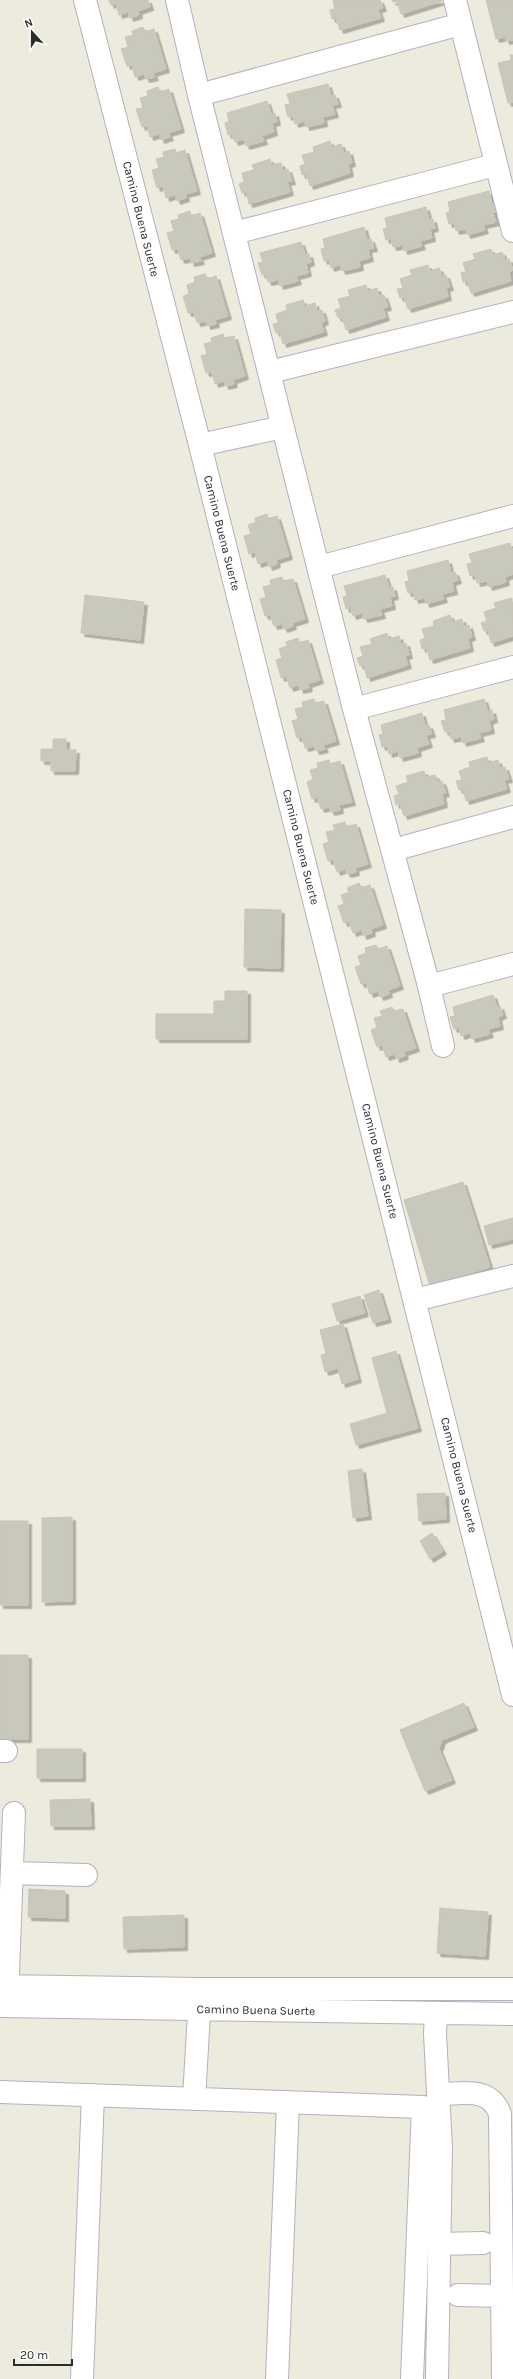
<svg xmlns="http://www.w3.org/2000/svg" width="513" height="2379" viewBox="0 0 513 2379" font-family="Karla,sans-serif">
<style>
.building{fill:#c9c8bc;stroke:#c9c6b7;filter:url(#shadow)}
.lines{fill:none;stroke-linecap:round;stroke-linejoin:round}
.minor-casing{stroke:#b2b2bf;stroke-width:24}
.minor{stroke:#fff;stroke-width:22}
.labels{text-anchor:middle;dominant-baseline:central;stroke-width:3.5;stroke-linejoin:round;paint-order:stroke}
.street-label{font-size:12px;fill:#2c2c2c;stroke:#fff}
</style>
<defs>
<filter id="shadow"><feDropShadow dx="3.5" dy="3.5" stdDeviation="0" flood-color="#0004"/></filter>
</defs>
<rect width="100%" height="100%" fill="#edeade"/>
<path class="building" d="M 109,0 L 148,0 L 150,7 L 138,11 L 139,15 L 130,18 L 128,12 L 119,15 L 116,3 L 111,5 Z
M 333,0 L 380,0 L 383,8 L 378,9 L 381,18 L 340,30 L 336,18 L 332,19 L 330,10 L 335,9 Z
M 392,0 L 441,0 L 442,1 L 401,14 L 397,1 L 393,2 Z
M 486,0 L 513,0 L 513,40 L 506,41 L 505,37 L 496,39 Z
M 143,27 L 145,32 L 154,29 L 166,69 L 153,73 L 155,77 L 146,79 L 144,74 L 135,77 L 132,65 L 127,66 L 121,49 L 128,47 L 125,37 L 133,35 L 132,31 Z
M 510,55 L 513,55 L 513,102 L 508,103 L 498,63 L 511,60 Z
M 328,84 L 331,96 L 335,95 L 338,104 L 332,105 L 335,114 L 323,117 L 324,123 L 306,127 L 305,121 L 295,124 L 293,116 L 288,117 L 285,105 L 290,104 L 287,94 Z
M 158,87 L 160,92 L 169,89 L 181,129 L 168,133 L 170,137 L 161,140 L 159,134 L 150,137 L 147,125 L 142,127 L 136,109 L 143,108 L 140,98 L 148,96 L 147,91 Z
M 267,101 L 271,114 L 275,113 L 277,122 L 272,123 L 274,132 L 262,136 L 264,141 L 246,146 L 244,139 L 235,142 L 232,134 L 228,135 L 225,123 L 229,122 L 227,113 Z
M 330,141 L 332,147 L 341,144 L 344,153 L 349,151 L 352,163 L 348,164 L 350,173 L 310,186 L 306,173 L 302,175 L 300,166 L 305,164 L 302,155 L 314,152 L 313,147 Z
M 175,149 L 176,153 L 185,150 L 197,191 L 185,194 L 186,198 L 177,201 L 175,195 L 166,198 L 163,186 L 157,188 L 152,170 L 159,168 L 156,159 L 164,157 L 163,152 Z
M 270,159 L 272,165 L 281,163 L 283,171 L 288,169 L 292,181 L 287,182 L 290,192 L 249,204 L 246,191 L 242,193 L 239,184 L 244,182 L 242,173 L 254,170 L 252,165 Z
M 489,191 L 492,204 L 496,203 L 498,211 L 493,213 L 496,222 L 483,225 L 485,230 L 467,235 L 466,229 L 456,231 L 454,223 L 449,224 L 446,213 L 450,211 L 448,202 Z
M 426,207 L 429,220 L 433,219 L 435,228 L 430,229 L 432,238 L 420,241 L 422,246 L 404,251 L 403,245 L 393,247 L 391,239 L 386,240 L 383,229 L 387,228 L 385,218 Z
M 190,211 L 191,216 L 200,213 L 212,253 L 199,257 L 201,261 L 191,263 L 190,258 L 181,260 L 178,249 L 172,250 L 167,233 L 174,231 L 171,221 L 179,219 L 178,215 Z
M 364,227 L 367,240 L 371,239 L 374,248 L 368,249 L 370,258 L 359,261 L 360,267 L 342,271 L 340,265 L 331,268 L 329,259 L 324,261 L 321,249 L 325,248 L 323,239 Z
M 301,242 L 305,255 L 309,254 L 311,262 L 306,264 L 308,273 L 296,276 L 298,281 L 280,286 L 278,280 L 268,282 L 266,274 L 262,275 L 258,263 L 263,262 L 260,253 Z
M 491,249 L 493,255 L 502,252 L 505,260 L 509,259 L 513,270 L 509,272 L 511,281 L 471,293 L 467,281 L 463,282 L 461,273 L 466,272 L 463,263 L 475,259 L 473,254 Z
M 428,265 L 430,271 L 439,268 L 442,276 L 446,275 L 450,287 L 446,288 L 448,297 L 408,309 L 404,297 L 400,298 L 397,289 L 403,288 L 400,279 L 412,275 L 410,270 Z
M 205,274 L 207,279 L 216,276 L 228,316 L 215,320 L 216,324 L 207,326 L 206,321 L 197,323 L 194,312 L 188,313 L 183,296 L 189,294 L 187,285 L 195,282 L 194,277 Z
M 366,285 L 368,291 L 377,288 L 379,296 L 384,295 L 388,307 L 383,308 L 386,317 L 346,330 L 342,317 L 338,318 L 335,310 L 341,308 L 338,299 L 350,296 L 348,290 Z
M 303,300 L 305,306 L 315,303 L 317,311 L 322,310 L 325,321 L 321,323 L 324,332 L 283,344 L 280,332 L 276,333 L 273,324 L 278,323 L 276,314 L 287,310 L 286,305 Z
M 223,334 L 224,338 L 234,336 L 245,376 L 233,380 L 234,384 L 225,386 L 224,381 L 215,384 L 212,372 L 206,373 L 201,356 L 207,354 L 204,344 L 212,342 L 211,338 Z
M 267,514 L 268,519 L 277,516 L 289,556 L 276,560 L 277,564 L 269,567 L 267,561 L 258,564 L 255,552 L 249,554 L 244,536 L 251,534 L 248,525 L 256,522 L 255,518 Z
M 510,543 L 513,553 L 513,574 L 505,577 L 506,582 L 489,587 L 487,581 L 477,583 L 475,575 L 470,576 L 467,564 L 472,563 L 469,554 Z
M 448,560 L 451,573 L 455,572 L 458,580 L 452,582 L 454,591 L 442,594 L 444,599 L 426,604 L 425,598 L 415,600 L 413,592 L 408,593 L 405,582 L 409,581 L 407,571 Z
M 385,575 L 389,588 L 393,587 L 395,596 L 390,597 L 392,606 L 380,609 L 382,615 L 364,619 L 362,613 L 353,616 L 350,607 L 346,609 L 343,597 L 347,596 L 344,586 Z
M 282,577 L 283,581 L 293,579 L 305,619 L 292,623 L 293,626 L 284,629 L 282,624 L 274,626 L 270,615 L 265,616 L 260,599 L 266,597 L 263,587 L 271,585 L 270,580 Z
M 85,595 L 144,602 L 140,640 L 81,633 Z
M 512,598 L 513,636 L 491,643 L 488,630 L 484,631 L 481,623 L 487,621 L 484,612 L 496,608 L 494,603 Z
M 450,615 L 452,622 L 462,619 L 464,627 L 469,625 L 472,637 L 468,638 L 470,648 L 430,660 L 426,647 L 422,649 L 420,640 L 425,638 L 422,629 L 434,626 L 433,621 Z
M 387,633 L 389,639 L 399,636 L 401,645 L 406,643 L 409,655 L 405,656 L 408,665 L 367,678 L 364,665 L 360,666 L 357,658 L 363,656 L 360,647 L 372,644 L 370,639 Z
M 298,638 L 299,643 L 308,640 L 320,680 L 308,684 L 309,688 L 300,690 L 299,685 L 290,688 L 286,676 L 281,678 L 276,660 L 282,658 L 279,649 L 287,646 L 286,642 Z
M 314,699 L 315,703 L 324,701 L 336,741 L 323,745 L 325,749 L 316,751 L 314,746 L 305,748 L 302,737 L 297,738 L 292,721 L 298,719 L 295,709 L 303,707 L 302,702 Z
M 484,699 L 488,712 L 492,710 L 494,719 L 489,721 L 491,730 L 479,733 L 481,738 L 463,743 L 461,737 L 451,739 L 449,731 L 445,732 L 441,721 L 446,720 L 444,710 Z
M 422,713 L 425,726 L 429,725 L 432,734 L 426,735 L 429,744 L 417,748 L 418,753 L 400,758 L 398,751 L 389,754 L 387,746 L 382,747 L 379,735 L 383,734 L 381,725 Z
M 53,739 L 66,739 L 66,750 L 76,750 L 75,771 L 51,771 L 51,761 L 41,761 L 41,749 L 53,749 Z
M 487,757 L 488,763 L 498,760 L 500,768 L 505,767 L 509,779 L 504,780 L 507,789 L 466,801 L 463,789 L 459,790 L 456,781 L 462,780 L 459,771 L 470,767 L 469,762 Z
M 329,760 L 330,764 L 340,761 L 352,802 L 339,805 L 340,810 L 331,812 L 329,807 L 321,809 L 317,797 L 312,799 L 307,782 L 313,779 L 310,770 L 318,768 L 317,763 Z
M 424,771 L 426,777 L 435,775 L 438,782 L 442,781 L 446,793 L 442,794 L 444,804 L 404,816 L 400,803 L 396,805 L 394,796 L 399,794 L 396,786 L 408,782 L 406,776 Z
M 345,822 L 346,827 L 356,824 L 368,864 L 355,868 L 356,872 L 347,874 L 345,869 L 337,872 L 333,860 L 328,861 L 323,844 L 329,842 L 326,832 L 335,830 L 333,825 Z
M 359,883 L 361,888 L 370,885 L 383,925 L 371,929 L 372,933 L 363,936 L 362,930 L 353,933 L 349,922 L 344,923 L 338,906 L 344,904 L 341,895 L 349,892 L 347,888 Z
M 245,909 L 281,910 L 280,968 L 244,967 Z
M 376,945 L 378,949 L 387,946 L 400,986 L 388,990 L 389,994 L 380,997 L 378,991 L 370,994 L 366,983 L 361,984 L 355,967 L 361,965 L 358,956 L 366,953 L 365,948 Z
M 225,991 L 247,991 L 247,1039 L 156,1039 L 156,1014 L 214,1014 L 214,1001 L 225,1001 Z
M 493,995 L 497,1007 L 500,1006 L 503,1015 L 498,1017 L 500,1026 L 488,1029 L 490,1034 L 472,1039 L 470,1033 L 461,1036 L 459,1028 L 454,1029 L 450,1017 L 455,1016 L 453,1007 Z
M 392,1007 L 394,1011 L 403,1009 L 416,1048 L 404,1052 L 405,1056 L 396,1059 L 395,1054 L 386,1057 L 382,1045 L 377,1047 L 371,1030 L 377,1027 L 374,1018 L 382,1016 L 380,1011 Z
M 463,1182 L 490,1267 L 430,1286 L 404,1200 Z
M 513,1218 L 513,1239 L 489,1245 L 484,1226 Z
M 379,1290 L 388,1319 L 373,1323 L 364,1295 Z
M 360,1296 L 365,1313 L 337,1321 L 332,1304 Z
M 343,1324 L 358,1379 L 342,1384 L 338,1368 L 325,1372 L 321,1355 L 326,1354 L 320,1330 Z
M 396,1351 L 418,1428 L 356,1445 L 350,1424 L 387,1413 L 372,1358 Z
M 362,1469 L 368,1516 L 353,1518 L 348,1471 Z
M 445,1493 L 446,1519 L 419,1521 L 417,1494 Z
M 72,1517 L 72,1601 L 42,1602 L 42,1518 Z
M 0,1521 L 28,1521 L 28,1605 L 0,1605 Z
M 432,1533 L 443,1551 L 430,1559 L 420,1541 Z
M 0,1655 L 28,1655 L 28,1739 L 0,1739 Z
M 464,1703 L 474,1727 L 442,1740 L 439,1749 L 452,1780 L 425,1791 L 400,1730 Z
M 37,1749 L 82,1749 L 82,1778 L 37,1778 Z
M 90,1799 L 91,1826 L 51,1826 L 50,1800 Z
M 29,1889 L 65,1891 L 65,1918 L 28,1917 Z
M 440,1908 L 488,1912 L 485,1956 L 437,1953 Z
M 184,1915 L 184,1947 L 124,1949 L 123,1917 Z"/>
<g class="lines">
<defs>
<path id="minor" d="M 85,0 L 200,445 L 513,1695
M 177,0 L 199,95 L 354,709 L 429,986
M 455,0 L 513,231
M 199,95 L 461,24
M 234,233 L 495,165
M 270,372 L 513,312
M 200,445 L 283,427
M 319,567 L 513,516
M 354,709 L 513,667
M 393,850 L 513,817
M 443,1046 L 429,986 L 513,964
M 415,1300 L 513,1276
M 0,1751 L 6,1751
M 13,1873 L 86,1875
M 0,1986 L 200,1989 L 513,1989
M 7,1999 L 14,1813
M 0,2006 L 513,2014
M 436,2013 L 435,2034 L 441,2148 L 437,2379
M 0,2092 L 423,2107 L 412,2379
M 438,2094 C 463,2094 490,2086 500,2114 L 503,2379
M 194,2099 L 200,1996
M 438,2244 L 483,2243
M 458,2295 L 502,2296
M 82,2379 L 93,2095
M 277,2379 L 288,2102"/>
</defs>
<use href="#minor" class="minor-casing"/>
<use href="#minor" class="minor"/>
</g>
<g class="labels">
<g class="street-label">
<text transform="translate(141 219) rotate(76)">Camino Buena Suerte</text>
<text transform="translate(222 533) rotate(76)">Camino Buena Suerte</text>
<text transform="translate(301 847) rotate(76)">Camino Buena Suerte</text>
<text transform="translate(380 1161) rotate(76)">Camino Buena Suerte</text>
<text transform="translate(459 1475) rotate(76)">Camino Buena Suerte</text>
<text transform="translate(256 2010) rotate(1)">Camino Buena Suerte</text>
</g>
</g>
<g transform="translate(32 32) rotate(339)" stroke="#ffffff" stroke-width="3" paint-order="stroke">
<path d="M0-3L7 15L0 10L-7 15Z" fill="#2c2c2c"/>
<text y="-6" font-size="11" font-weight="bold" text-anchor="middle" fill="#2c2c2c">N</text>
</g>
<path d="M14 2359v6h58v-6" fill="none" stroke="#2c2c2c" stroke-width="2"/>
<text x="20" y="2359" font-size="12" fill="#2c2c2c" stroke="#ffffff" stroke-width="3" paint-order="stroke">20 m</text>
</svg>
